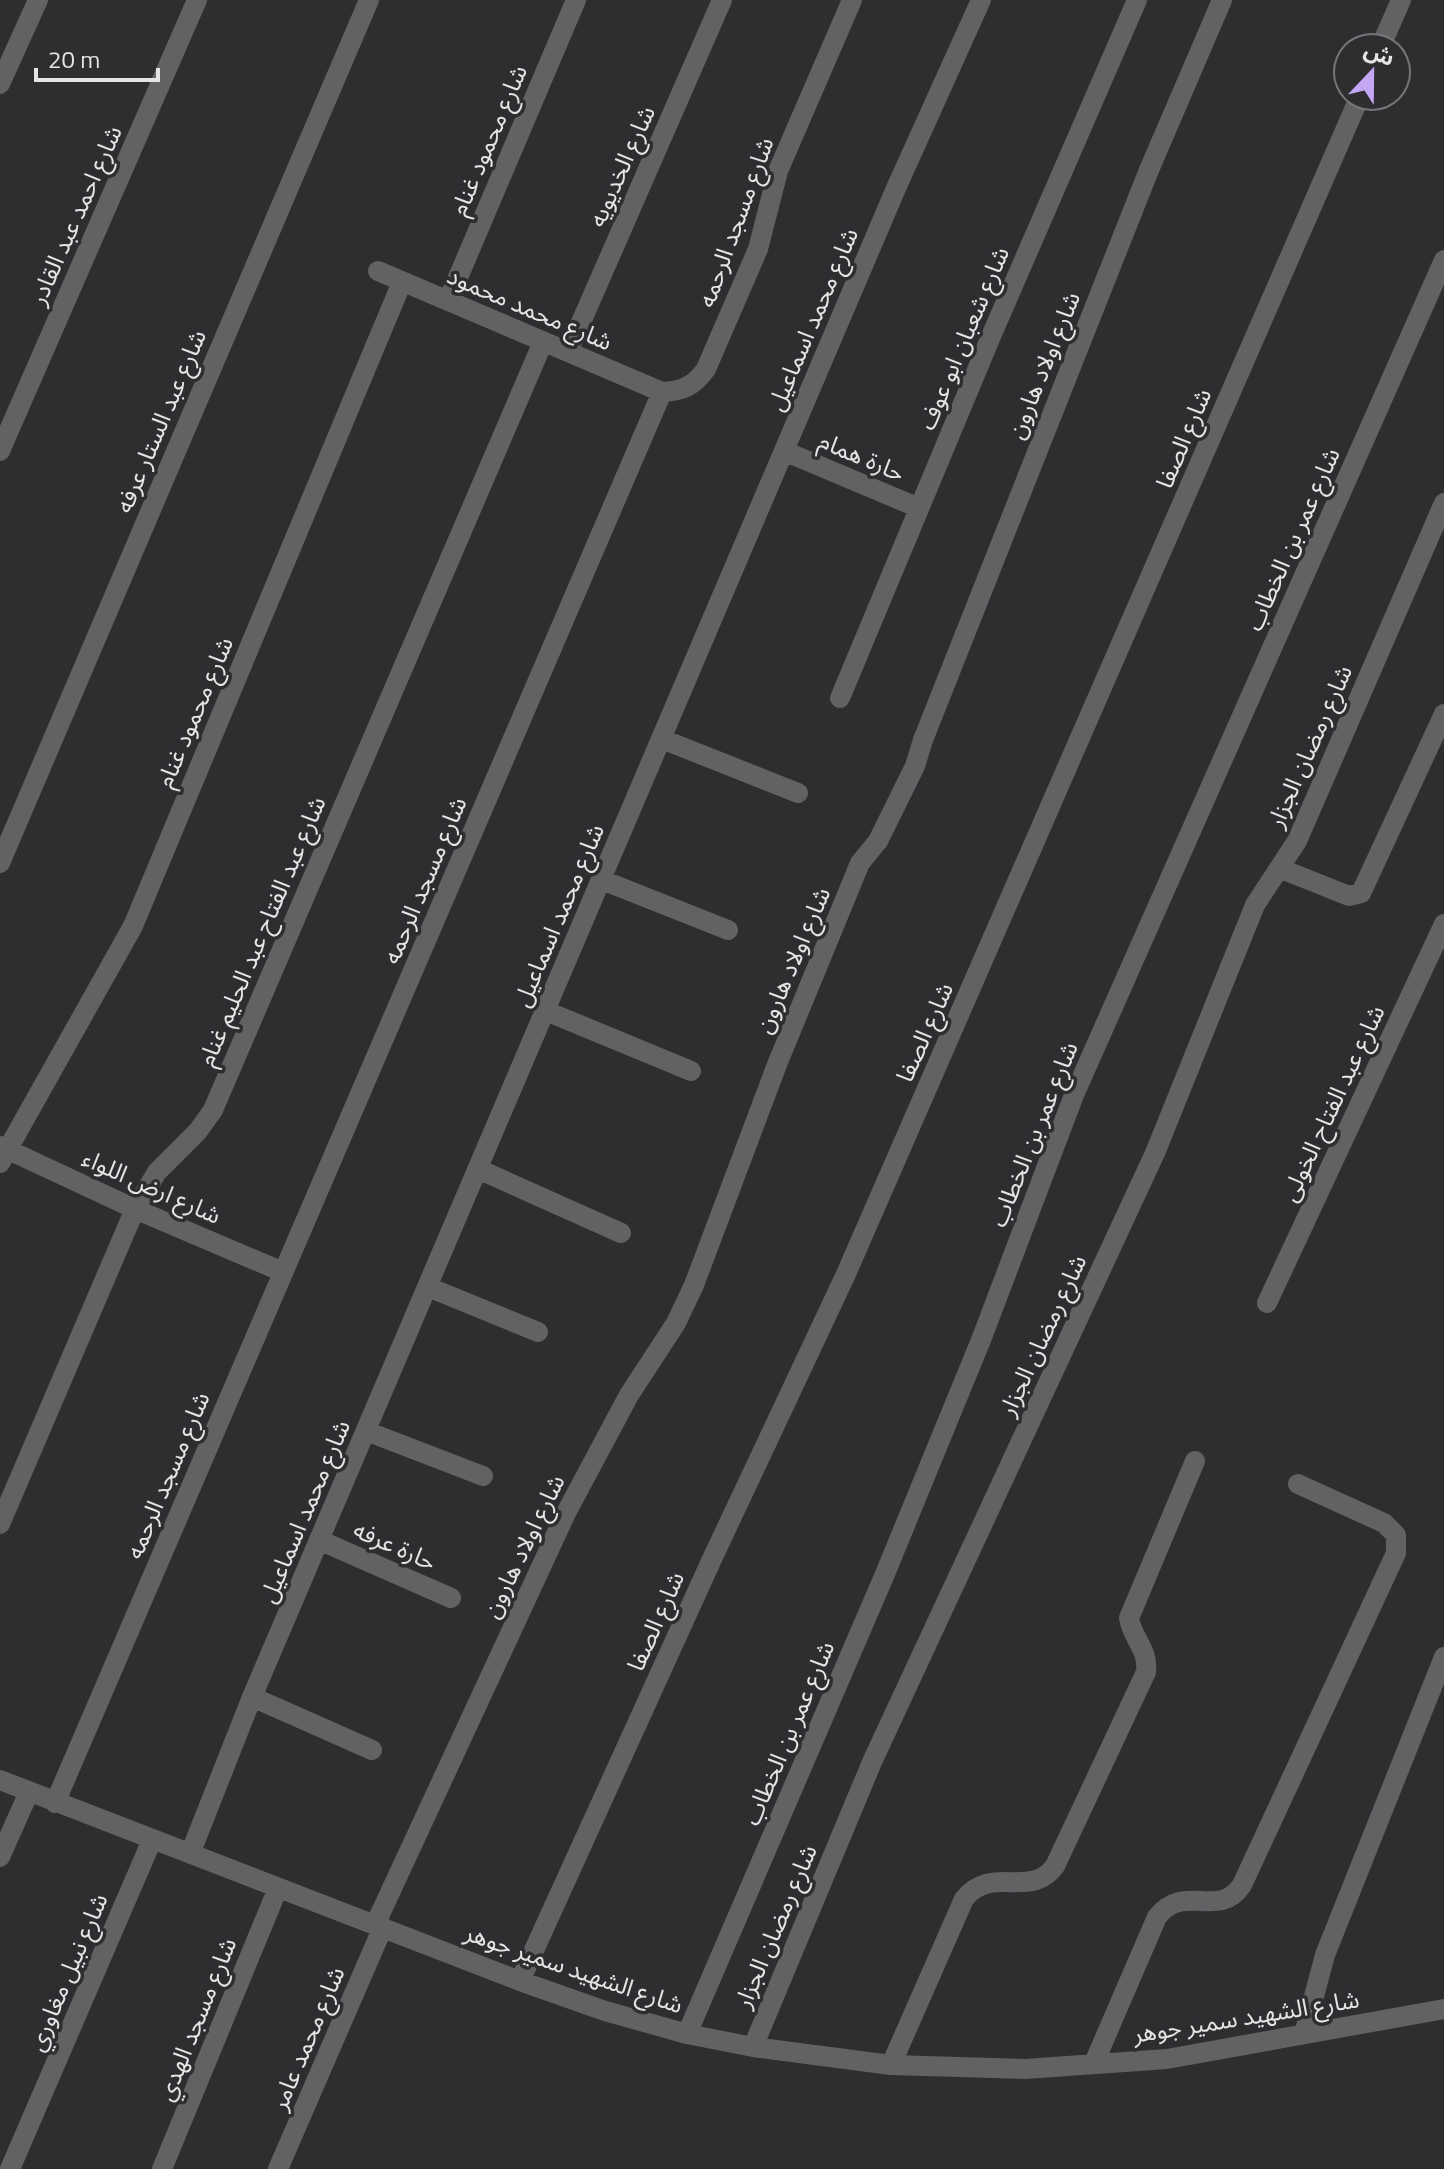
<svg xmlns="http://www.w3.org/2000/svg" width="1444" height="2169" viewBox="0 0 1444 2169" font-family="'Titillium Web','Noto Sans Arabic',sans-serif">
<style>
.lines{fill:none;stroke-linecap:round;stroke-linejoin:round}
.minor{stroke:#626163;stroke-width:20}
.labels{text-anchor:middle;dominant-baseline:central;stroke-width:7;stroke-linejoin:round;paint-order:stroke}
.street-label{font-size:24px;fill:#e5e4e6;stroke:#2e2d30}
</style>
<rect width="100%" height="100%" fill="#2e2d30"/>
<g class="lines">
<path class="minor" d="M 1380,48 L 1401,0
M 0,84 L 38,0
M 378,271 L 662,392
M 448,301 L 576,0
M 568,352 L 722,0
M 0,451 L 197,0
M 784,451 L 919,508
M 840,698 L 992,334 L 1137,0
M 662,739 L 798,793
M 0,863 L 369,0
M 1279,868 L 1349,896 L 1361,893 L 1444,714
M 602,880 L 728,930
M 546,1011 L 691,1071
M 0,1146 L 135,1209 L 283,1272
M 0,1163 L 133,926 L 402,282
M 478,1169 L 621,1233
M 428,1287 L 538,1332
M 1267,1303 L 1444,924
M 366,1431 L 483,1476
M 0,1524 L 135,1209 L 157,1172 L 198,1131 L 213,1110 L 543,342
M 319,1540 L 451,1598
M 252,1697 L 372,1750
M 0,1780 L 520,1981 L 605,2011 L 687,2034 L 753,2047 L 891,2065 L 1025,2069 L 1167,2059 L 1444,2009
M 55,1803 L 662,392 C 683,391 694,386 706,369 L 758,249 L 778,171 L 852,0
M 190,1854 L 252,1697 L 897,186 L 981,0
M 0,1857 L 29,1792
M 375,1925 L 566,1513 L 629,1395 L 676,1323 L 694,1285 L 778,1062 L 860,863 L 878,841 L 915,766 L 923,740 L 1149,170 L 1222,0
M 520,1981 L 712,1559 L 846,1274 L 1360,96
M 687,2034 L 885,1574 L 981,1340 L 1074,1095 L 1444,260
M 1304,2034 L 1325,1955 L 1444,1657
M 753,2047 L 872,1762 L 1155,1153 L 1255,905 L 1297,841 L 1444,503
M 1094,2063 L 1157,1917 C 1184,1882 1219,1920 1242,1885 L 1396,1553 L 1396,1535 L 1384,1523 L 1298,1484
M 891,2065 L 964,1899 C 991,1864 1031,1900 1055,1866 L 1146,1672 C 1149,1650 1132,1638 1129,1618 L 1195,1461
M 10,2169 L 152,1840
M 162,2169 L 278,1888
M 278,2169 L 383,1927"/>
</g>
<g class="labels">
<g class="street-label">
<text transform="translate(488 140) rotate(-67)">شارع محمود غنام</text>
<text transform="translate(621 166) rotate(-66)">شارع الخديويه</text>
<text transform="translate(75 215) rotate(-66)">شارع احمد عبد القادر</text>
<text transform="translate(735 222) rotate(-70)">شارع مسجد الرحمه</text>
<text transform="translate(530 308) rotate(23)">شارع محمد محمود</text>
<text transform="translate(812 319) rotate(-67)">شارع محمد اسماعيل</text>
<text transform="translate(963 338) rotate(-67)">شارع شعبان ابو عوف</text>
<text transform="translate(1043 365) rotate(-68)">شارع اولاد هارون</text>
<text transform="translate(160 421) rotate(-67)">شارع عبد الستار عرفه</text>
<text transform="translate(1183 438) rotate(-67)">شارع الصفا</text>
<text transform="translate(862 456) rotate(23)">حارة همام</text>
<text transform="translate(1292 539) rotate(-66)">شارع عمر بن الخطاب</text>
<text transform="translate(194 712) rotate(-67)">شارع محمود غنام</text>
<text transform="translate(1309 746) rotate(-66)">شارع رمضان الجزار</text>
<text transform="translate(424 880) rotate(-67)">شارع مسجد الرحمه</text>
<text transform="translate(558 915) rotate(-67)">شارع محمد اسماعيل</text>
<text transform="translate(261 931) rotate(-67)">شارع عبد الفتاح عبد الحليم غنام</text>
<text transform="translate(792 960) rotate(-67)">شارع اولاد هارون</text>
<text transform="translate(924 1032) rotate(-66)">شارع الصفا</text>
<text transform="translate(1332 1103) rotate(-65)">شارع عبد الفتاح الخولى</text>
<text transform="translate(1033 1134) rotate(-68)">شارع عمر بن الخطاب</text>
<text transform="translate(152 1186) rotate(24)">شارع ارض اللواء</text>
<text transform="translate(1042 1335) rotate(-65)">شارع رمضان الجزار</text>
<text transform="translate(167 1475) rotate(-67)">شارع مسجد الرحمه</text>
<text transform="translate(304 1511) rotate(-67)">شارع محمد اسماعيل</text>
<text transform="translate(395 1545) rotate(24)">حارة عرفه</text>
<text transform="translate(523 1546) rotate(-64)">شارع اولاد هارون</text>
<text transform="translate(655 1621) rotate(-66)">شارع الصفا</text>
<text transform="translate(788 1733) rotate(-67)">شارع عمر بن الخطاب</text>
<text transform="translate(775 1926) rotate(-67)">شارع رمضان الجزار</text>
<text transform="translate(574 1968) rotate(19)">شارع الشهيد سمير جوهر</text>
<text transform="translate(67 1972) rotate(-67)">شارع نبيل مغاوري</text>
<text transform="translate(1246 2016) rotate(-9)">شارع الشهيد سمير جوهر</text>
<text transform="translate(196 2019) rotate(-68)">شارع مسجد الهدي</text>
<text transform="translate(307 2038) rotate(-67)">شارع محمد عامر</text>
</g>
</g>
<g transform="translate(1372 72) rotate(22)"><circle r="38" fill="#2e2d30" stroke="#777679" stroke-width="2"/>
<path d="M0-6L14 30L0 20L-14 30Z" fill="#c3a7f2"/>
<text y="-12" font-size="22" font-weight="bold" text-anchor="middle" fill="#e5e4e6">ش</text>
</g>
<path d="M36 68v12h122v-12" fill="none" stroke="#e5e4e6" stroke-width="4"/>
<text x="48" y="68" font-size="24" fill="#e5e4e6" stroke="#2e2d30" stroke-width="6" paint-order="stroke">20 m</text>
</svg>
